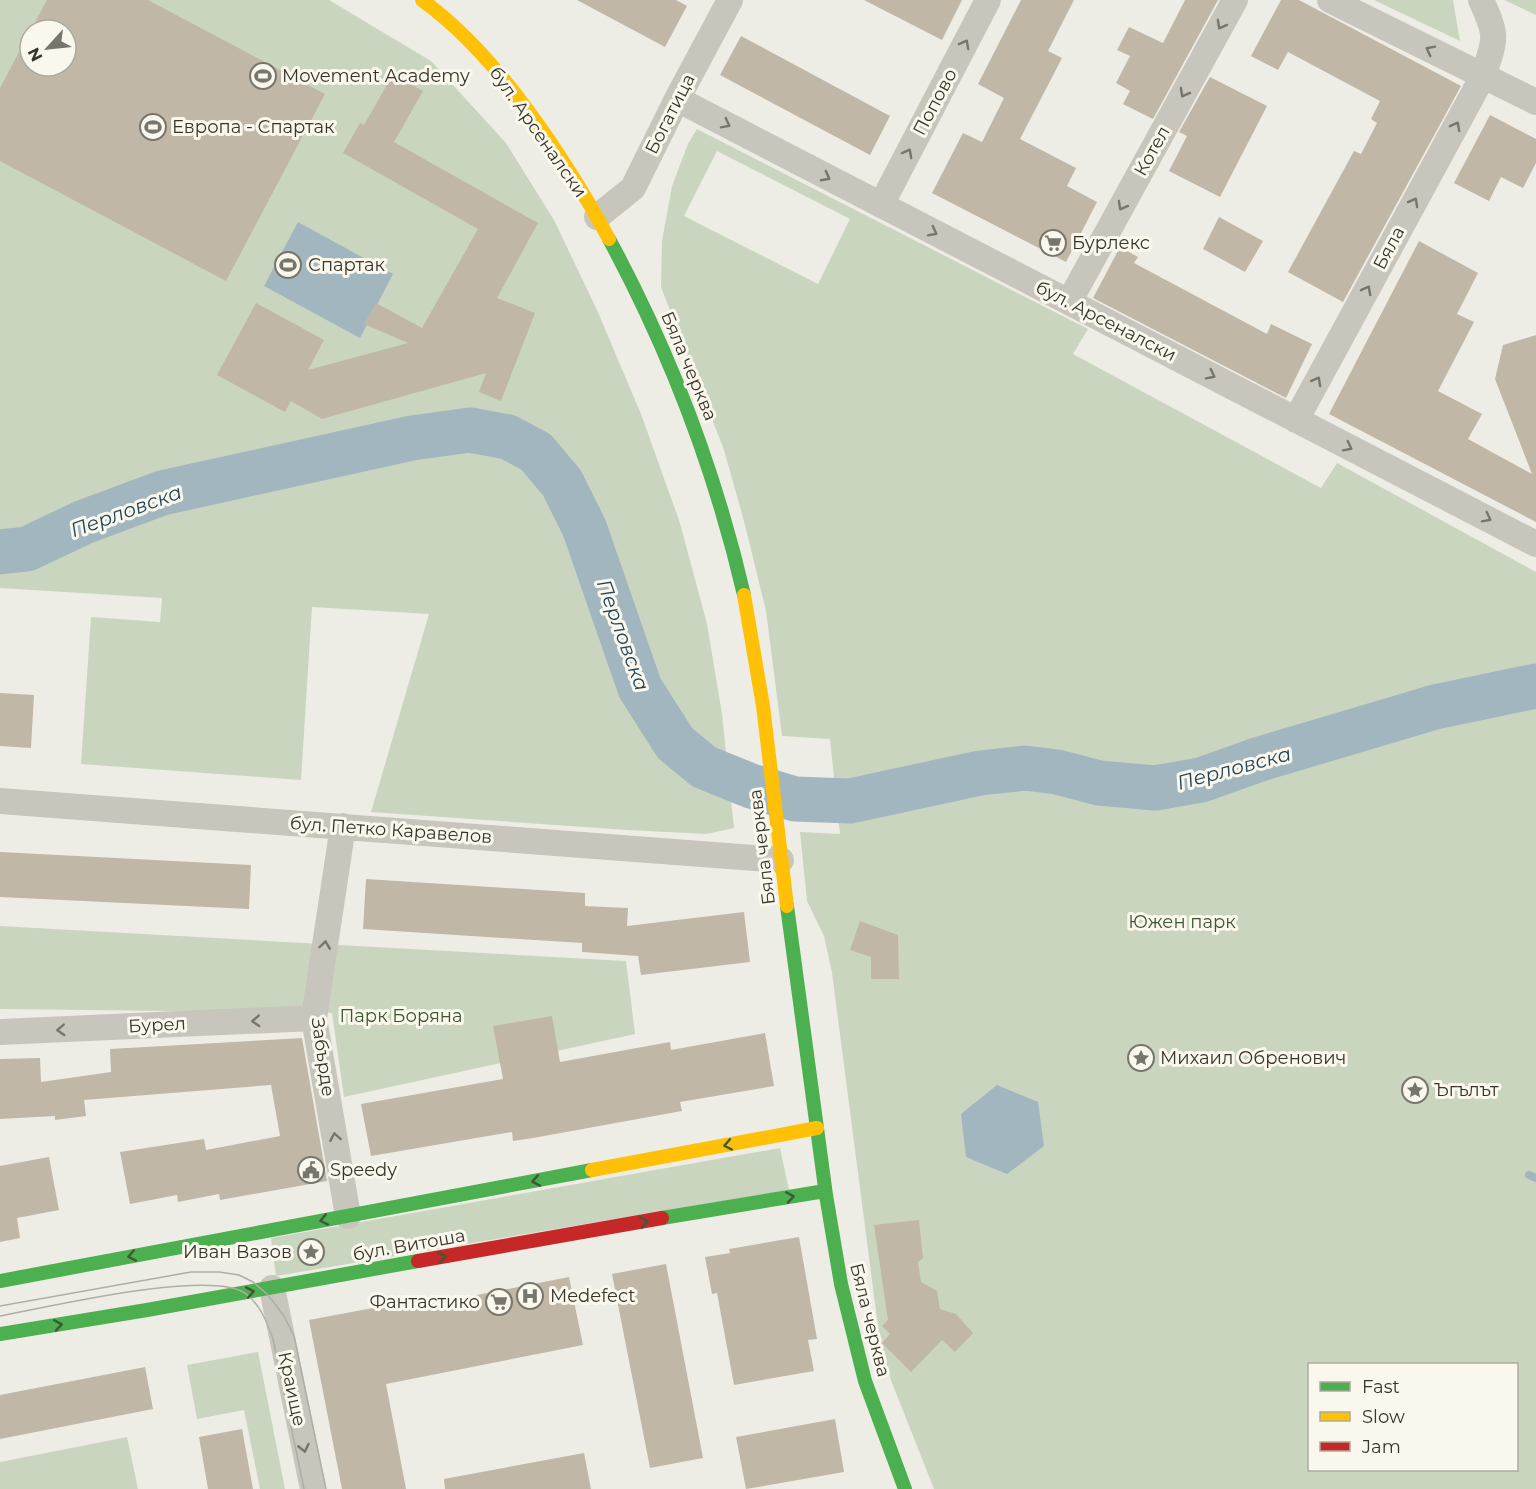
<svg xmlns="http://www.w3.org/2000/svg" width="1536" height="1489" viewBox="0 0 1536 1489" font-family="Montserrat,sans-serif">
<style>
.green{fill:#cad5c0;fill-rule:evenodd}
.water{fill:#a1b6bf}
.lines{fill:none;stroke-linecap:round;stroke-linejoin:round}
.stream{stroke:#a1b6bf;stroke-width:8}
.river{stroke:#a1b6bf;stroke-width:45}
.building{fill:#c1b7a7}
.street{stroke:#c8c5bd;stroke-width:26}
.fast{stroke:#4caf50;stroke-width:14}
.slow{stroke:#ffc107;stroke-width:14}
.jam{stroke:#c62828;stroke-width:14}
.tram{stroke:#b0ada7;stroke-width:1.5}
.oneway{stroke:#79756d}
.oneway2{stroke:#3f5936}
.labels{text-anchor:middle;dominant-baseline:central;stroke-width:6;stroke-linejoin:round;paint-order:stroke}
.poi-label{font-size:18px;fill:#39342b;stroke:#faf8ed;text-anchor:start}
.street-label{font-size:18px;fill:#39342b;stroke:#faf8ed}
.park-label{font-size:18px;fill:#3c5630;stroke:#faf8ed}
.water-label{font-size:20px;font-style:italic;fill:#224459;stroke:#faf8ed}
</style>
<rect width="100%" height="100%" fill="#eeede5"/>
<path class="green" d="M 0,0 L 329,0 L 431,61 L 506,143 L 554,220 L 597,310 L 641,414 L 680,523 L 707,624 L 722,714 L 734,828 L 706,834 L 627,830 L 371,812 L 429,614 L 312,607 L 301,780 L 81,764 L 91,617 L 160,622 L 162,598 L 0,588 ZM 30,30 L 66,30 L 66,66 L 30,66 Z
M 1374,0 L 1453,0 L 1460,41 Z
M 1504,0 L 1536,0 L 1536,15 Z
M 697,129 L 1088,329 L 1073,354 L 1321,488 L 1337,463 L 1536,572 L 1536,1489 L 934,1489 L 892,1383 L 880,1342 L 832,973 L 824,936 L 807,901 L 800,832 L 840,834 L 830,739 L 782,736 L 766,611 L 745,525 L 724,450 L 661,287 L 662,241 L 672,186 L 688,144 ZM 717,151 L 850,219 L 818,284 L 684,216 ZM 1310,1364 L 1516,1364 L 1516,1470 L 1310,1470 Z
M 0,926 L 626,961 L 635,1034 L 344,1097 L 332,1013 L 0,1009 Z
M 780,1148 L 789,1190 L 276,1276 L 271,1238 Z
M 258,1352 L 285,1489 L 260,1489 L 244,1410 L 197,1419 L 187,1365 Z
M 127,1437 L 138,1489 L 0,1489 L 0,1462 Z"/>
<path class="water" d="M 298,222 L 393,274 L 360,338 L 264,286 Z
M 997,1085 L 1038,1102 L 1044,1146 L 1007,1174 L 966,1157 L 961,1114 Z"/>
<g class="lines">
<path class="stream" d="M 1529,1175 L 1536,1178"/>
<path class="river" d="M 0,552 L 27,549 L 84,522 L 162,493 L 412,438 L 470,430 L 508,437 L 536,452 L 562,483 L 584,527 L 640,688 L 675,743 L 704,767 L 751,786 L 795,799 L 850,801 L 980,773 L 1025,768 L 1057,772 L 1099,783 L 1155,788 L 1201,780 L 1260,759 L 1435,707 L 1536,686"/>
</g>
<path class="building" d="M 47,0 L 148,0 L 325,94 L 226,281 L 0,161 L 0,88 L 30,31 L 30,66 L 66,66 L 66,30 L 31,30 Z
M 577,0 L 676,0 L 687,6 L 665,47 Z
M 864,0 L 962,0 L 942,40 Z
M 1021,0 L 1074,0 L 1048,51 L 1062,58 L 1020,139 L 1076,168 L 1067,186 L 1097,202 L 1066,262 L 932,193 L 963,133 L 982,142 L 1004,98 L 978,84 Z
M 1185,0 L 1218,0 L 1153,119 L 1123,104 L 1130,91 L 1116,83 L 1130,56 L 1117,50 L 1129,27 L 1163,43 Z
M 1281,0 L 1299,0 L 1461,86 L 1343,302 L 1288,272 L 1354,151 L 1361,154 L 1377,123 L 1371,119 L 1380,101 L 1288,52 L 1278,70 L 1251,56 Z
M 741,36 L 890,116 L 870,155 L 720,75 Z
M 393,74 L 423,91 L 394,142 L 538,223 L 497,298 L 535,313 L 501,401 L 479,392 L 486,373 L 322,419 L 291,401 L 285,412 L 217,375 L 256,303 L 324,340 L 308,370 L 408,343 L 364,324 L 376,303 L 422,328 L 478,229 L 343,153 L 360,123 L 364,125 Z
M 1210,77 L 1267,106 L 1220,197 L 1169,171 L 1187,136 L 1179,132 Z
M 1490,115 L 1536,139 L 1536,163 L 1523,188 L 1501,177 L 1489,201 L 1454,183 Z
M 1219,217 L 1263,241 L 1245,272 L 1203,249 Z
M 1419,241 L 1478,273 L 1457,314 L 1474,322 L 1438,391 L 1482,414 L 1468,439 L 1532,474 L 1495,379 L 1503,345 L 1536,335 L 1536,522 L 1329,414 Z
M 1120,247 L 1138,257 L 1134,263 L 1267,334 L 1271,324 L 1312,344 L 1286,398 L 1093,298 Z
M 0,693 L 34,695 L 31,748 L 0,746 Z
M 0,852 L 251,865 L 249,909 L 0,897 Z
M 366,879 L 585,893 L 585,906 L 628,908 L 627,926 L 744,912 L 750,962 L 641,975 L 638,956 L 582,952 L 582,943 L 363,929 Z
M 860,921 L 898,935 L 899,979 L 871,979 L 871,957 L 850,950 Z
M 552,1016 L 560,1062 L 670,1042 L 671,1050 L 765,1033 L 774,1086 L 680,1102 L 682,1111 L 533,1138 L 513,1141 L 512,1132 L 371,1156 L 361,1104 L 503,1079 L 493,1026 Z
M 302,1038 L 327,1181 L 220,1200 L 219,1194 L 178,1202 L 177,1195 L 130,1204 L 120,1152 L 204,1139 L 206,1150 L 280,1136 L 271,1085 L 84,1100 L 86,1116 L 55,1120 L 55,1116 L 0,1119 L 0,1059 L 40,1058 L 41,1082 L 111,1072 L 110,1049 Z
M 49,1157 L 59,1210 L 17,1218 L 20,1238 L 0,1242 L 0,1166 Z
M 919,1220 L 923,1258 L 918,1262 L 921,1282 L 937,1291 L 940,1309 L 956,1314 L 973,1333 L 955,1352 L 942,1340 L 911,1372 L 882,1343 L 890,1334 L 882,1326 L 888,1320 L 874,1225 Z
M 799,1237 L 817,1339 L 808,1340 L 814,1371 L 734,1385 L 717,1293 L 712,1294 L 705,1257 L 730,1253 L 729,1249 Z
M 666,1264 L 703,1458 L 650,1468 L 612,1274 Z
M 569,1277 L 583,1345 L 386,1384 L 406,1489 L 342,1489 L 309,1320 L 394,1304 L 395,1311 Z
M 145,1367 L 153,1409 L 0,1439 L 0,1395 Z
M 835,1419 L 844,1472 L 746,1489 L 736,1437 Z
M 242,1429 L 253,1489 L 208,1489 L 199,1437 Z
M 584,1453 L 591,1489 L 445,1489 L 444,1479 Z"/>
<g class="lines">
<path class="street" d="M 1330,0 L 1536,102
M 677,99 L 1536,544
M 881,205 L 988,0
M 597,217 L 633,188 L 677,99 L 730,0
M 1069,302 L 1235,0
M 1296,420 L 1483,76 C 1496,38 1498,37 1481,0
M 0,801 L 781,860
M 343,826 L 314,1018 L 348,1216
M 0,1032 L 314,1018
M 272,1288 L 313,1489"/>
<path class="fast" d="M 609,239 C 670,352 715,470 744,595
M 787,906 L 826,1195 L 841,1284 L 865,1381 L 905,1489
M 662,1218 L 825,1191
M 0,1281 L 592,1170
M 0,1334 L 147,1310 L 418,1261"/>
<path class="slow" d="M 422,0 C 497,54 565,158 609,239
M 744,595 L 763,706 L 787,906
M 592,1170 L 817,1128"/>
<path class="jam" d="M 418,1261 L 662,1218"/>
<path class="tram" d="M 0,1306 L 191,1272 L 219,1272 L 239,1275 L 253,1282 L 268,1295 L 284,1316 L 294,1336 L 326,1489
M 0,1316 C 48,1307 208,1269 245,1293 C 260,1304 267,1322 273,1339 L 304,1489"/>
</g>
<defs><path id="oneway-chevron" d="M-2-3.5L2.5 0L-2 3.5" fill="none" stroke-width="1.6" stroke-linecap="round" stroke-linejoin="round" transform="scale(1.5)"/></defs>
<g class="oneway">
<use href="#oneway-chevron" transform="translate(1221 25) rotate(119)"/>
<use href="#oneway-chevron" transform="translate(965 44) rotate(-62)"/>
<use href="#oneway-chevron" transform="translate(1430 50) rotate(-153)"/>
<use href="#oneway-chevron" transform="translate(1184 93) rotate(119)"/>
<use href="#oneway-chevron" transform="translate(726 124) rotate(27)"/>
<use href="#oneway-chevron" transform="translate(1456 126) rotate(-62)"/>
<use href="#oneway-chevron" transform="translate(908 153) rotate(-62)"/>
<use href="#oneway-chevron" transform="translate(826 177) rotate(28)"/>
<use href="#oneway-chevron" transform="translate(1414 202) rotate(-61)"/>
<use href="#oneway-chevron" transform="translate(1122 206) rotate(119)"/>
<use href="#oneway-chevron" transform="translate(933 232) rotate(27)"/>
<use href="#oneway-chevron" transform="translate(1367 290) rotate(-62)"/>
<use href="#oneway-chevron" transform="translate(1211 375) rotate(27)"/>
<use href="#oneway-chevron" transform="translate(1317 381) rotate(-61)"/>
<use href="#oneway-chevron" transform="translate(1348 447) rotate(27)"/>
<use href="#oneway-chevron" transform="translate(1487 518) rotate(27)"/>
<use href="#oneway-chevron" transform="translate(325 945) rotate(-82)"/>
<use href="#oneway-chevron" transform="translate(256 1021) rotate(177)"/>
<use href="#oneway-chevron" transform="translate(61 1030) rotate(177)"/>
<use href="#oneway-chevron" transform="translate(335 1137) rotate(-100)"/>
<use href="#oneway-chevron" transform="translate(304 1448) rotate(77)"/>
</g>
<g class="oneway2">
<use href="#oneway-chevron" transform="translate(728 1145) rotate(169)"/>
<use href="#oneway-chevron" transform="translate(536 1181) rotate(170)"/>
<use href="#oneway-chevron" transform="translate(790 1197) rotate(-9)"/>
<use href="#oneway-chevron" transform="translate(324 1220) rotate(169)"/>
<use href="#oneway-chevron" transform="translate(644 1222) rotate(-9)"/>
<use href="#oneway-chevron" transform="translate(132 1256) rotate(169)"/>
<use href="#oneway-chevron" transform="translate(442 1257) rotate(-10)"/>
<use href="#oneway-chevron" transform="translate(250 1292) rotate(-10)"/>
<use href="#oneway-chevron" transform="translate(58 1325) rotate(-9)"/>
</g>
<defs>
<symbol id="stadium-ring" viewBox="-11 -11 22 22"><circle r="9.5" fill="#faf8ed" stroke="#78756c" stroke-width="1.5"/><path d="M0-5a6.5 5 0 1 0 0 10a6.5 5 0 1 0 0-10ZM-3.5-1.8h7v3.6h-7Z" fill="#78756c"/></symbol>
<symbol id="supermarket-ring" viewBox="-11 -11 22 22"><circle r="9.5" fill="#faf8ed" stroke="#78756c" stroke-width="1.5"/><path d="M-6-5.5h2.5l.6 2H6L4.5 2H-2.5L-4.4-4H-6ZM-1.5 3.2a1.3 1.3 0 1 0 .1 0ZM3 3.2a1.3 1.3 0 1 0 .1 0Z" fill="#78756c"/></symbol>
<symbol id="sight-ring" viewBox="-11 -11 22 22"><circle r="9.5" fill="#faf8ed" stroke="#78756c" stroke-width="1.5"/><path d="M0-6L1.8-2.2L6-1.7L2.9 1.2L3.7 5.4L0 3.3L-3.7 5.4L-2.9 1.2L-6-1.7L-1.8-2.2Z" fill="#78756c"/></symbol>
<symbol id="civic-ring" viewBox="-11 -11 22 22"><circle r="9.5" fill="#faf8ed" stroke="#78756c" stroke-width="1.5"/><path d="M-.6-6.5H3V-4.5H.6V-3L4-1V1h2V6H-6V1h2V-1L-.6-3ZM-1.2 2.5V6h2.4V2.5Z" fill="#78756c"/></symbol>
<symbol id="hospital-ring" viewBox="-11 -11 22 22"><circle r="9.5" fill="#faf8ed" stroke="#78756c" stroke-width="1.5"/><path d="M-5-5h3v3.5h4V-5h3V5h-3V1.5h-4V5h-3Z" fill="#78756c"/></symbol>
</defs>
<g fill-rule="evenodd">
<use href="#stadium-ring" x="248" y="61" width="30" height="30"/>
<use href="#stadium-ring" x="138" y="112" width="30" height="30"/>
<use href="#supermarket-ring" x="1038" y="228" width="30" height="30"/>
<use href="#stadium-ring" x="273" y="250" width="30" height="30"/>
<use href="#sight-ring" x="1126" y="1043" width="30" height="30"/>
<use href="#sight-ring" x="1400" y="1075" width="30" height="30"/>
<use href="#civic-ring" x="296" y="1155" width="30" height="30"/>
<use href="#sight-ring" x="296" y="1237" width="30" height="30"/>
<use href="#hospital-ring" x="515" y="1281" width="30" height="30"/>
<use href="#supermarket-ring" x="484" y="1287" width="30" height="30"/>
</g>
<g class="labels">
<g class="poi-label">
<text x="282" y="76">Movement Academy</text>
<text x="172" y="127">Европа - Спартак</text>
<text x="1072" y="243">Бурлекс</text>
<text x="308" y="265">Спартак</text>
<text x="1160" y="1058">Михаил Обренович</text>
<text x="1434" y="1090">Ъгълът</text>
<text x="330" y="1170">Speedy</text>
<text x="292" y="1252" text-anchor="end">Иван Вазов</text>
<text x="550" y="1296">Medefect</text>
<text x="480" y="1302" text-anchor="end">Фантастико</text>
</g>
<g class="street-label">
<text transform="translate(935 102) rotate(-62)">Попово</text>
<text transform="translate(670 114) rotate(-63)">Богатица</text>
<text transform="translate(538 132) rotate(55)">бул. Арсеналски</text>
<text transform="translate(1152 151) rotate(-61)">Котел</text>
<text transform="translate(1389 248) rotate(-62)">Бяла</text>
<text transform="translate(1106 321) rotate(27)">бул. Арсеналски</text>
<text transform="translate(689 366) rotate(67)">Бяла черква</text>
<text transform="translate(391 830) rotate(4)">бул. Петко Каравелов</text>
<text transform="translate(762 847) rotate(-97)">Бяла черква</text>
<text transform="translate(157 1025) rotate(-3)">Бурел</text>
<text transform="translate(323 1057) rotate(82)">Забърде</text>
<text transform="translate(409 1245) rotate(-10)">бул. Витоша</text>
<text transform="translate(870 1320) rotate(76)">Бяла черква</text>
<text transform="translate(292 1389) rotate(78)">Краище</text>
</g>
<g class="park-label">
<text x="1182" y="922">Южен парк</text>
<text x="401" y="1016">Парк Боряна</text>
</g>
<g class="water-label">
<text transform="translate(126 511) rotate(-20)">Перловска</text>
<text transform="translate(623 635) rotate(70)">Перловска</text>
<text transform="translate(1234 768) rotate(-15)">Перловска</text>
</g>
</g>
<rect x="1308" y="1363" width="210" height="108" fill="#faf8ed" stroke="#adaa9f" stroke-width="1.5"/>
<rect x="1320" y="1382" width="30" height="9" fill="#4caf50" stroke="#adaa9f" stroke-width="1.5"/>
<text x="1362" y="1393" font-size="18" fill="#39342b">Fast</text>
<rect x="1320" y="1412" width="30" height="9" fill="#ffc107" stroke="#adaa9f" stroke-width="1.5"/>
<text x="1362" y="1423" font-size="18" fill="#39342b">Slow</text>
<rect x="1320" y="1442" width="30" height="9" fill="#c62828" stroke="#adaa9f" stroke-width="1.5"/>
<text x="1362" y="1453" font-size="18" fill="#39342b">Jam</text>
<g transform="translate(48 48) rotate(243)"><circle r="28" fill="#faf8ed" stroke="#adaa9f" stroke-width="1.5"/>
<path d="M0-4.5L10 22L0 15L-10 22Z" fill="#78756c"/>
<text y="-9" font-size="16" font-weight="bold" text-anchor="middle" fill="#39342b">N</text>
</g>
</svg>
